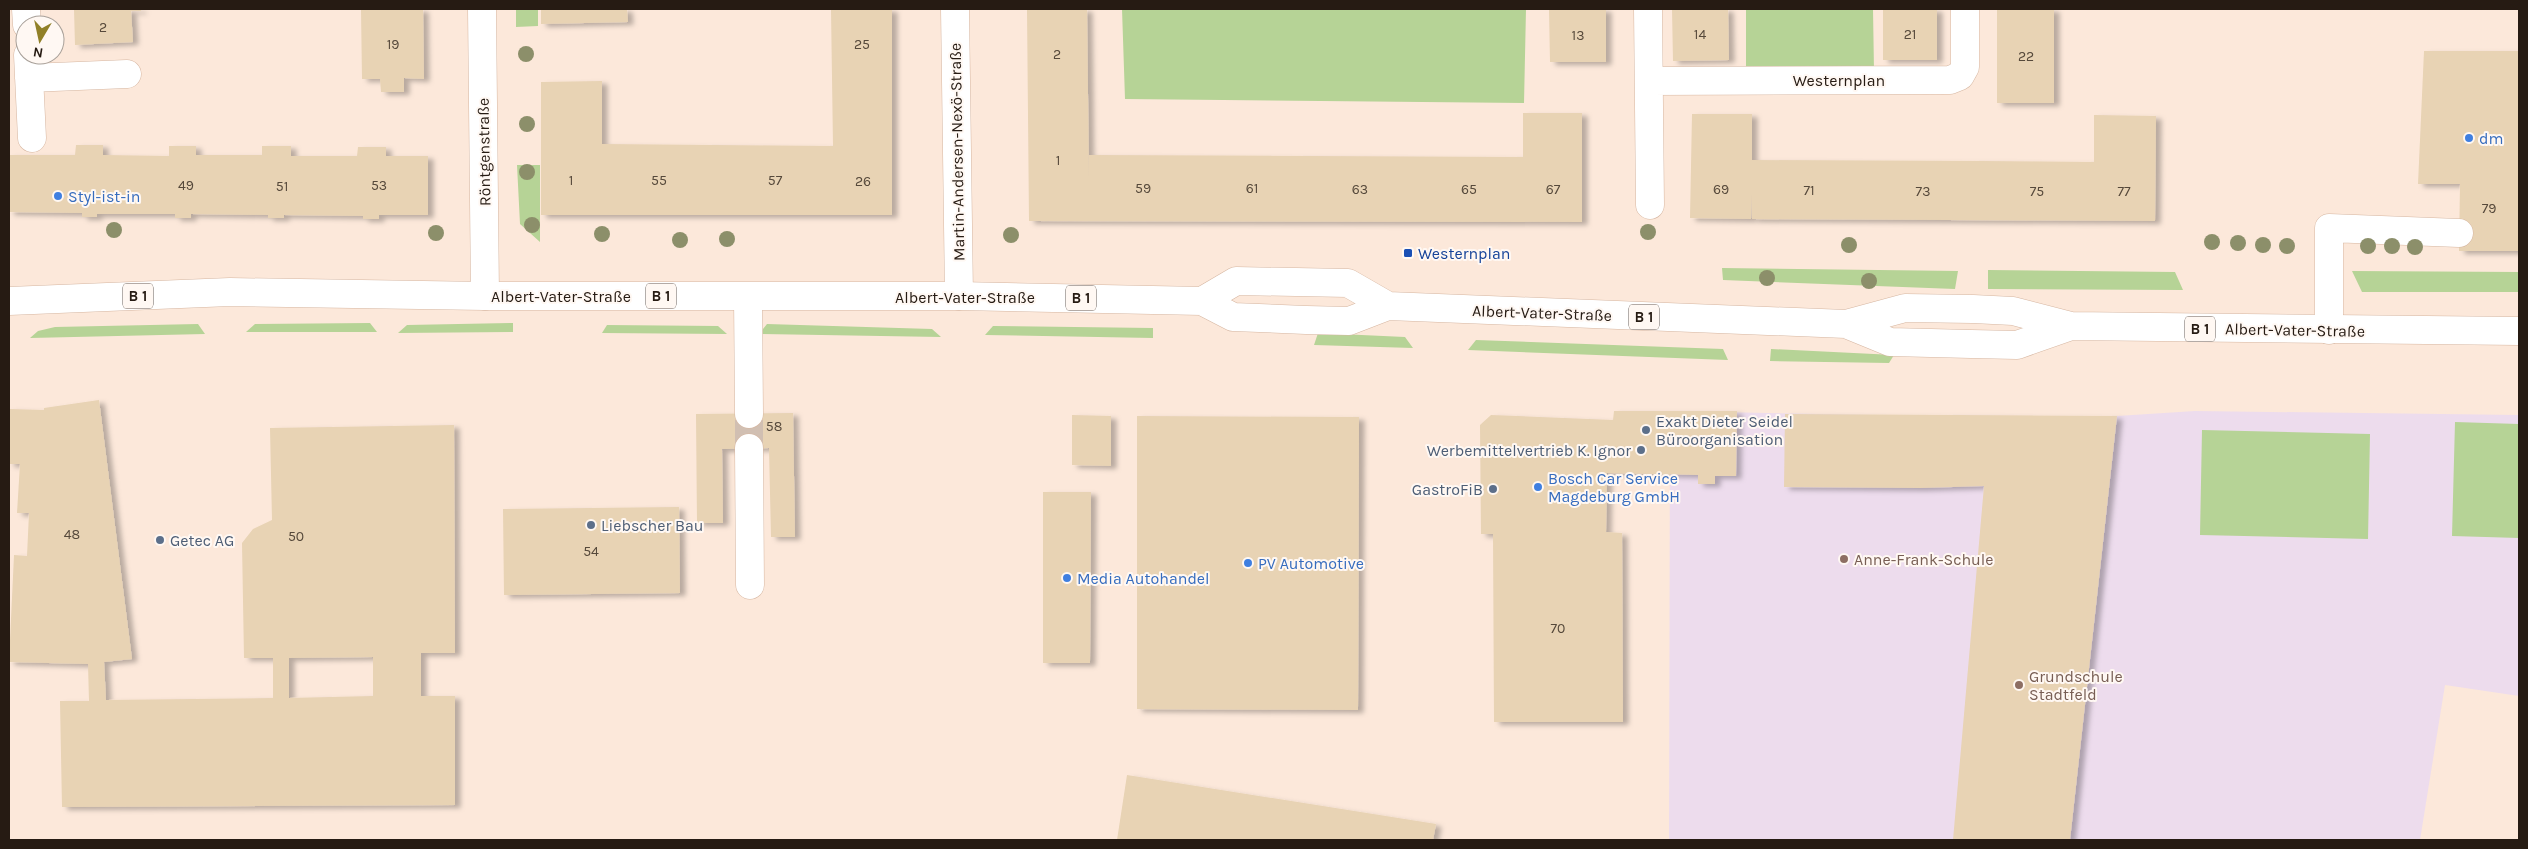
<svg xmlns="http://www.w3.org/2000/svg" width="2528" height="849" viewBox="0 0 2528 849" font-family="Karla,sans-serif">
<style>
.education{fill:#eddced}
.green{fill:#b6d396}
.building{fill:#e8d3b4;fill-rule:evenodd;filter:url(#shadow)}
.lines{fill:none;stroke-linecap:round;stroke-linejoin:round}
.minor-tunnel{stroke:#d1bfb2;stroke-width:28;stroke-dasharray:28 14;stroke-linecap:butt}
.minor-casing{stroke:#d6b6a1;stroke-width:29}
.major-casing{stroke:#d6b6a1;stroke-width:29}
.minor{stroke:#fff;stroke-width:28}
.major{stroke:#fff;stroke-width:28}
.tree{fill:#8c8f6a}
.shop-dot{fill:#3f7fe0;stroke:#fff8f3;stroke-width:2}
.transit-dot{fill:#1a4fb4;stroke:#fff8f3;stroke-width:2}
.service-dot{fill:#5c6f8a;stroke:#fff8f3;stroke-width:2}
.education-dot{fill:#8d6e63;stroke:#fff8f3;stroke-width:2}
.labels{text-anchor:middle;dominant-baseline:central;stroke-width:4;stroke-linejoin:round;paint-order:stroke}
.number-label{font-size:14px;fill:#56493b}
.shield{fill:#fff8f3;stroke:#675d56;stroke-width:1}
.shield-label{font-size:15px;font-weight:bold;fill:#261b13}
.street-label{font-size:16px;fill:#261b13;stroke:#fff8f3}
.shop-label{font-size:16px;fill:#366cbe;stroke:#fff8f3;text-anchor:start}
.transit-label{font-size:16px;fill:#164399;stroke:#fff8f3;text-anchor:start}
.service-label{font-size:16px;fill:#4e5e75;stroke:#fff8f3;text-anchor:start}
.education-label{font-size:16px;fill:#785e54;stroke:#fff8f3;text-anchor:start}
</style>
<defs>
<filter id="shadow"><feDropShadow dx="5.5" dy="3" stdDeviation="2.5" flood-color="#0004"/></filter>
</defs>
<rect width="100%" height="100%" fill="#fce8da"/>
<path class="education" d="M 1670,411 L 1922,416 L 2117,416 L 2195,411 L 2519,415 L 2519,696 L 2445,685 L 2420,840 L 1669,839 Z"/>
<path class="green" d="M 516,9 L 538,9 L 538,26 L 516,27 Z
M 1122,9 L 1526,9 L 1524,103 L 1125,99 Z
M 1746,9 L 1873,9 L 1874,71 L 1746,72 Z
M 517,165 L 540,165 L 540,242 L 520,224 Z
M 1722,268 L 1958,271 L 1955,289 L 1723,280 Z
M 1988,270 L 2175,272 L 2183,290 L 1988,289 Z
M 2352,271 L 2519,272 L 2519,292 L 2362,292 Z
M 370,323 L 377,332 L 246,332 L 255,324 Z
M 513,323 L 513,332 L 398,333 L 407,325 Z
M 198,324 L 205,334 L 30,338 L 38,331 L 55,327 Z
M 767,324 L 932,329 L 941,337 L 759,334 Z
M 607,325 L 718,326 L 727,334 L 602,333 Z
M 993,326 L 1153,328 L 1153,338 L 985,335 Z
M 1318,333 L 1405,337 L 1413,348 L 1314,345 Z
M 1476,340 L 1723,349 L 1728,360 L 1468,350 Z
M 1771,349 L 1894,355 L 1889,363 L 1770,361 Z
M 2455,422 L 2519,424 L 2519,538 L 2452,536 Z
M 2202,430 L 2370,434 L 2368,539 L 2200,535 Z"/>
<path class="building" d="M 74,9 L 141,9 L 141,11 L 131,11 L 133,42 L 75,45 Z
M 361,9 L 423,9 L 424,79 L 404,78 L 404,92 L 381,92 L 380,79 L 362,79 Z
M 541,9 L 627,9 L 628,22 L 541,24 Z
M 831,9 L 892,9 L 892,215 L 541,215 L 541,82 L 602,81 L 602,144 L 833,146 Z
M 1027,9 L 1087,9 L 1089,178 L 1089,155 L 1523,157 L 1523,113 L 1582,113 L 1582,222 L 1029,221 Z
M 1549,9 L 1606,9 L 1606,62 L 1550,62 Z
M 1672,9 L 1728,9 L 1729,60 L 1673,61 Z
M 1883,9 L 1937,9 L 1937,60 L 1883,60 Z
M 1997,9 L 2054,9 L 2054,103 L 1997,103 Z
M 2424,51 L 2519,51 L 2519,251 L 2459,251 L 2460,184 L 2418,184 Z
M 1692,114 L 1752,114 L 1752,160 L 1980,161 L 2094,162 L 2094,115 L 2156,116 L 2155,221 L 1752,219 L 1752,194 L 1751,219 L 1690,218 Z
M 76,145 L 103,145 L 103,155 L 169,156 L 169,146 L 196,146 L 196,155 L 262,155 L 262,146 L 291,146 L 291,156 L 357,156 L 358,147 L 386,147 L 386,156 L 428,156 L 428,215 L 379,215 L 379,219 L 363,219 L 363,216 L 284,215 L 284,218 L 268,218 L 268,215 L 191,214 L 191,218 L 175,218 L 175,214 L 97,214 L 97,217 L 82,217 L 82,213 L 9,212 L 9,155 L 75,155 Z
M 99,400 L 132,659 L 104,662 L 106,700 L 273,698 L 273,658 L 244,658 L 242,543 L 253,529 L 272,520 L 270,428 L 454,425 L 455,653 L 421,653 L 421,696 L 455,696 L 455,805 L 62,807 L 60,701 L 89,701 L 88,664 L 9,662 L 14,555 L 27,556 L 29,513 L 17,513 L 20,464 L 9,464 L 9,409 L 44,410 L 44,408 ZM 373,657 L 373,696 L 289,698 L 289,658 Z
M 1614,411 L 1737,411 L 1736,476 L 1715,476 L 1715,484 L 1698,484 L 1698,475 L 1607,473 L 1606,532 L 1622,533 L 1623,722 L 1494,722 L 1493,534 L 1481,534 L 1480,425 L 1491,415 L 1613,420 Z
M 793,413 L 795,537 L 771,537 L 769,448 L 722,449 L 723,523 L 697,523 L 696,414 Z
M 1785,414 L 2117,416 L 2070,840 L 1953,840 L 1984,486 L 1921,488 L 1784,487 Z
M 1072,415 L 1111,416 L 1111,466 L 1072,465 Z
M 1137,416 L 1359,417 L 1358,710 L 1137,709 Z
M 1043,492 L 1091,492 L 1090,663 L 1043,663 Z
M 679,507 L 680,593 L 504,595 L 503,509 Z
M 1127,775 L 1436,824 L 1433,840 L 1117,840 Z"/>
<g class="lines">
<path class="minor-tunnel" d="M 749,448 L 749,414"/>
<defs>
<path id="minor" d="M 26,9 L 27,25
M 482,9 L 485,296
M 955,9 L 959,296
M 1648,9 L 1650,205
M 28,55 L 32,138
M 29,78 L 127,74
M 1649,81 L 1950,80 L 1960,76 L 1965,67 L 1965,9
M 748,297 L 749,414
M 2329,330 L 2329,228 L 2459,233
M 749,448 L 750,585"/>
<path id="major" d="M 9,301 L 230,292 L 485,296 L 959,296 L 1202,301 L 1233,317 L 1306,320 L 1349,321 L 1388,306 L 1846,324 L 1905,308 L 1973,309 L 2013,311 L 2071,326 L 2519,331
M 1202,301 L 1236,281 L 1348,283 L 1388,306
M 1846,324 L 1890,342 L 1971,344 L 2017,345 L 2071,326"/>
</defs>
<use href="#minor" class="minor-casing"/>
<use href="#major" class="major-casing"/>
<use href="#minor" class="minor"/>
<use href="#major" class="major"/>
</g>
<g class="tree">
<circle cx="526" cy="54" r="8"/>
<circle cx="527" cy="124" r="8"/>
<circle cx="527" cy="172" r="8"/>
<circle cx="532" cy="225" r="8"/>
<circle cx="114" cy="230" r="8"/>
<circle cx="1648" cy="232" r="8"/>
<circle cx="436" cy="233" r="8"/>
<circle cx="602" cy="234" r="8"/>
<circle cx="1011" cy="235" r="8"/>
<circle cx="727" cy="239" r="8"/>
<circle cx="680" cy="240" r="8"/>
<circle cx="2212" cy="242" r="8"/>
<circle cx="2238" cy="243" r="8"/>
<circle cx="1849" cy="245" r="8"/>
<circle cx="2263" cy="245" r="8"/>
<circle cx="2287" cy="246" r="8"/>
<circle cx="2368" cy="246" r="8"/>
<circle cx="2392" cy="246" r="8"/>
<circle cx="2415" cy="247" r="8"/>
<circle cx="1767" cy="278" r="8"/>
<circle cx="1869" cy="281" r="8"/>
</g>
<g class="shop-dot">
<circle cx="2469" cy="138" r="5"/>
<circle cx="58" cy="196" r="5"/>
<circle cx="1538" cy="487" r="5"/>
<circle cx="1248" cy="563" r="5"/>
<circle cx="1067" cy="578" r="5"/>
</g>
<rect class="transit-dot" x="1403" y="248" width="10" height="10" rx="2.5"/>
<g class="service-dot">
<circle cx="1646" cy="430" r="5"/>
<circle cx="1641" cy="450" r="5"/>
<circle cx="1493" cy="489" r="5"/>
<circle cx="591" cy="525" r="5"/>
<circle cx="160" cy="540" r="5"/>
</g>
<g class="education-dot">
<circle cx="1844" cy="559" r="5"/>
<circle cx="2019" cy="685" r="5"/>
</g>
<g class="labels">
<g class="number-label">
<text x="103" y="27">2</text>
<text x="1700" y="34">14</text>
<text x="1910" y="34">21</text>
<text x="1578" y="35">13</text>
<text x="393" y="44">19</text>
<text x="862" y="44">25</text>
<text x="1057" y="54">2</text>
<text x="2026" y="56">22</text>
<text x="1058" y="160">1</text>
<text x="571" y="180">1</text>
<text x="659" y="180">55</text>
<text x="775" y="180">57</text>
<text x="863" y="181">26</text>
<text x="186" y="185">49</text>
<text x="379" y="185">53</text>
<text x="282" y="186">51</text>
<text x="1143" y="188">59</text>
<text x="1252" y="188">61</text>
<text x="1360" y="189">63</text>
<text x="1469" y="189">65</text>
<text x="1553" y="189">67</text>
<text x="1721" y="189">69</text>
<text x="1809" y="190">71</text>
<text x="1923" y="191">73</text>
<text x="2037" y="191">75</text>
<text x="2124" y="191">77</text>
<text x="2489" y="208">79</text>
<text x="774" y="426">58</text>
<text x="72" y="534">48</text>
<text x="296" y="536">50</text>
<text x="591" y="551">54</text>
<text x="1558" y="628">70</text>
</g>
<g class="shield">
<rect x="123" y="283.5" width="30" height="25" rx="4"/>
<rect x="646" y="283.5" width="30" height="25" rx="4"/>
<rect x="1066" y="285.5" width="30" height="25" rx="4"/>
<rect x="1629" y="304.5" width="30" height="25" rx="4"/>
<rect x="2185" y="316.5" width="30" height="25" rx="4"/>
</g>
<g class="shield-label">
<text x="138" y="296">B 1</text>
<text x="661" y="296">B 1</text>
<text x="1081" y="298">B 1</text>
<text x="1644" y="317">B 1</text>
<text x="2200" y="329">B 1</text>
</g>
<g class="street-label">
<text x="1839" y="80">Westernplan</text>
<text transform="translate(484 152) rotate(-91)">Röntgenstraße</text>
<text transform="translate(957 152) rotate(-91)">Martin-Andersen-Nexö-Straße</text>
<text x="561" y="296">Albert-Vater-Straße</text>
<text x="965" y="297">Albert-Vater-Straße</text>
<text transform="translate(1542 313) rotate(2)">Albert-Vater-Straße</text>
<text transform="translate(2295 330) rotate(1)">Albert-Vater-Straße</text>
</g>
<g class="shop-label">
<text x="2479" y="138">dm</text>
<text x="68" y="196">Styl-ist-in</text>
<text x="1548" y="478">Bosch Car Service<tspan x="1548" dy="18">Magdeburg GmbH</tspan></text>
<text x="1258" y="563">PV Automotive</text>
<text x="1077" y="578">Media Autohandel</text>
</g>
<g class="transit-label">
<text x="1418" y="253">Westernplan</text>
</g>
<g class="service-label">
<text x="1656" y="421">Exakt Dieter Seidel<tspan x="1656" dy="18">Büroorganisation</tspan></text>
<text x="1631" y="450" text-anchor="end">Werbemittelvertrieb K. Ignor</text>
<text x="1483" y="489" text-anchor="end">GastroFiB</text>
<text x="601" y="525">Liebscher Bau</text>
<text x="170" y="540">Getec AG</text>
</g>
<g class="education-label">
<text x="1854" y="559">Anne-Frank-Schule</text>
<text x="2029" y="676">Grundschule<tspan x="2029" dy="18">Stadtfeld</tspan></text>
</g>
</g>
<rect width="2528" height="849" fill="none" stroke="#261b13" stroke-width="20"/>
<g transform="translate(40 40) rotate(189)"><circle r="24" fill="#fff8f3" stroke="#a8a099"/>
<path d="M0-4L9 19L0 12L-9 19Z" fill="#918027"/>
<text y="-8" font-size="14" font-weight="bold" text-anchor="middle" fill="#261b13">N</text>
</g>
</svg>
